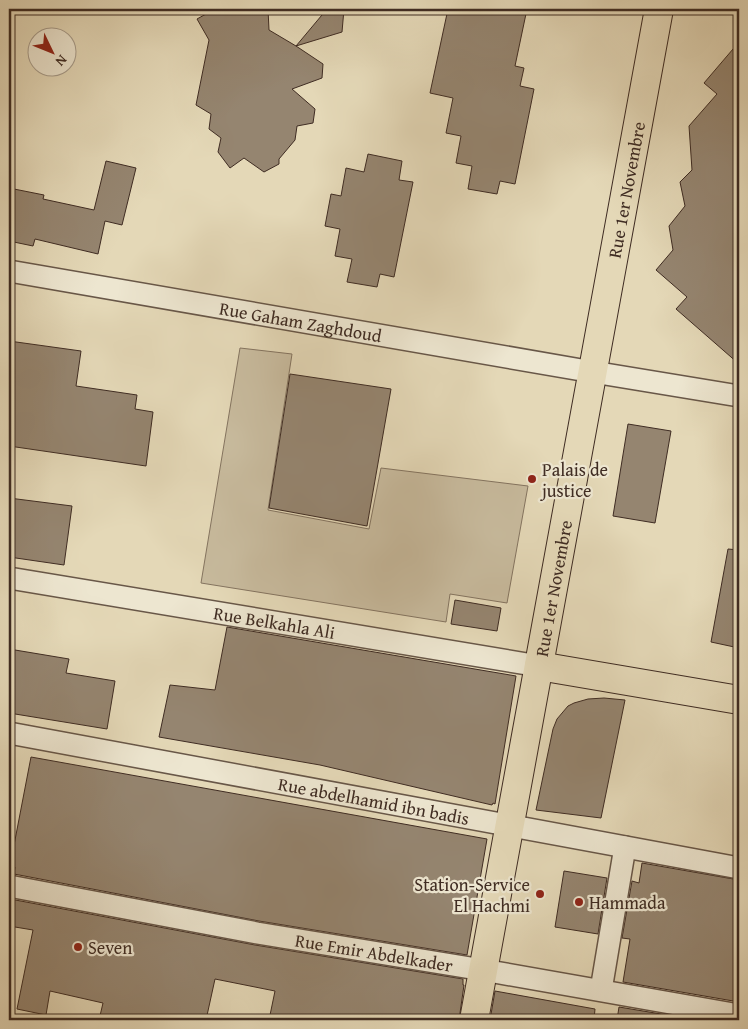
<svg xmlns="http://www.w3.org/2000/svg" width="748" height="1029" viewBox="0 0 748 1029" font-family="'Gentium Book Plus',serif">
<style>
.green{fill:#c8bb9e;stroke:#847460}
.building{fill:#958570;stroke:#3f2c23}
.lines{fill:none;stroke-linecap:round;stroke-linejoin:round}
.street-casing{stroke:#685748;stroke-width:24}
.primary-casing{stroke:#3f2c23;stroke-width:30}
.street{stroke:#ede6d0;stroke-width:21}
.primary{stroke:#e4d8b7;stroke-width:28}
.poi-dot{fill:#8f2418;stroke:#ede6d0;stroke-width:2}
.labels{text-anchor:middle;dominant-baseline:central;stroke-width:4.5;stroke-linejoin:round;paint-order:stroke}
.street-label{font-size:18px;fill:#3f2c23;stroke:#ede6d0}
.poi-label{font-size:18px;fill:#3f2c23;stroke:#ede6d0;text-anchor:start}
</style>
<rect width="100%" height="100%" fill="#e4d8b7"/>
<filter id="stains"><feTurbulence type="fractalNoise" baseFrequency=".004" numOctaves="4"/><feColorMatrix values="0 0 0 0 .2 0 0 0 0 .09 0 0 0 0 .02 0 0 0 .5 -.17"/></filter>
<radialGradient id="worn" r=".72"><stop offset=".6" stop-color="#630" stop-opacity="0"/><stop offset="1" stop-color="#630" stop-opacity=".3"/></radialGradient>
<path class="green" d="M 240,348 L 292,354 L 268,510 L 369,529 L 381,468 L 528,486 L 507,603 L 450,594 L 446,622 L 201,583 Z"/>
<path class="building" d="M 215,9 L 268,9 L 269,30 L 296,46 L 327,9 L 344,9 L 342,32 L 296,46 L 323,64 L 322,78 L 292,89 L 315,109 L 313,123 L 297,126 L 295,140 L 279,159 L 279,164 L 264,172 L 244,158 L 230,168 L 218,152 L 221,138 L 209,129 L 211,114 L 196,105 L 209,40 L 197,19 Z
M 448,9 L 527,9 L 515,66 L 524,68 L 520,86 L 534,89 L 515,184 L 500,181 L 497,194 L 468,189 L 472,166 L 456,163 L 461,136 L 446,133 L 453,98 L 430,93 Z
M 739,42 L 739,364 L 676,309 L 687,297 L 656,270 L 673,250 L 669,226 L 685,206 L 680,182 L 692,170 L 689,126 L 717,94 L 704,83 Z
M 368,154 L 402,161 L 399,180 L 413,182 L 394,277 L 380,274 L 377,287 L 347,282 L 352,259 L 335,256 L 340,229 L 325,226 L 331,194 L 341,196 L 346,168 L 364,172 Z
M 106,161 L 136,168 L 122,225 L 105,221 L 98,254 L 35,239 L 33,246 L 9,241 L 9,188 L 44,195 L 43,199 L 94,210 Z
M 9,341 L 81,351 L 76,386 L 137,395 L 135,409 L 153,412 L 146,466 L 9,446 Z
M 290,374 L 391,389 L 367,526 L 269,508 Z
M 628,424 L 671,431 L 655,523 L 613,516 Z
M 9,498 L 72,506 L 64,565 L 9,557 Z
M 728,549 L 739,550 L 739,648 L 711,642 Z
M 455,600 L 501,608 L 497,631 L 451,624 Z
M 227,627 L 516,676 L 495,804 L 493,803 L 492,805 L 320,765 L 159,737 L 170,685 L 215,690 Z
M 9,649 L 69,659 L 66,673 L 115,681 L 107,729 L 9,713 Z
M 604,698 L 625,700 L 601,818 L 536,810 L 553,729 L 557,719 L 568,706 L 574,703 L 588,699 Z
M 31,757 L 487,839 L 467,955 L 259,921 L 14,874 L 15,867 L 10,866 Z
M 642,863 L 739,880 L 739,1002 L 623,982 L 630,939 L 622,938 L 632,881 L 639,883 Z
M 564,871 L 607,878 L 598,934 L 555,927 Z
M 10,899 L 255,945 L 463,979 L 463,985 L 464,985 L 459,1020 L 269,1020 L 275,991 L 215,979 L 206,1020 L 99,1020 L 103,1003 L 50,991 L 46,1015 L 17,1009 L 33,930 L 9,926 Z
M 495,991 L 595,1009 L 594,1020 L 490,1020 Z
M 619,1007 L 697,1020 L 617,1020 Z"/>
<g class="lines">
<defs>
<g id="street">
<path id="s1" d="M 9,271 L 593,372 L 739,396"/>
<path id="s2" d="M 9,578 L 539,666"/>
<path id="s3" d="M 9,733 L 739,868"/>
<path id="s4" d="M 9,886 L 257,933 L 483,970 L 739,1015"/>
<path d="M 601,990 L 625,847"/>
</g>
<g id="primary">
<path d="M 539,666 L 739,700"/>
<path id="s5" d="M 474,1020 L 659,9"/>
</g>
</defs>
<use href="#street" class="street-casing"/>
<use href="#primary" class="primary-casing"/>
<use href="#street" class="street"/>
<use href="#primary" class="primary"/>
</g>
<g class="poi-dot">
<circle cx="532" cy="479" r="5"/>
<circle cx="540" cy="894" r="5"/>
<circle cx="579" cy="902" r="5"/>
<circle cx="78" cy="947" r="5"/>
</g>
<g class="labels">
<g class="street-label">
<text stroke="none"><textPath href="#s5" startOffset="844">Rue 1er Novembre</textPath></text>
<text stroke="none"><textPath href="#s1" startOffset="296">Rue Gaham Zaghdoud</textPath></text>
<text stroke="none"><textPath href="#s5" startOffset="439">Rue 1er Novembre</textPath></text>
<text stroke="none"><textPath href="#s2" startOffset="269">Rue Belkahla Ali</textPath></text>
<text stroke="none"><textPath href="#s3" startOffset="371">Rue abdelhamid ibn badis</textPath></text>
<text stroke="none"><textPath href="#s4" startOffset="371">Rue Emir Abdelkader</textPath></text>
</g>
<g class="poi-label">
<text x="542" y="469">Palais de<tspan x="542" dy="21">justice</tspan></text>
<text x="530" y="884" text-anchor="end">Station-Service<tspan x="530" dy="21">El Hachmi</tspan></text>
<text x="589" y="902">Hammada</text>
<text x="88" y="947">Seven</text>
</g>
</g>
<rect width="748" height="1029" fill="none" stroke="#e4d8b7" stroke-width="30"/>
<rect x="10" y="10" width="728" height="1009" fill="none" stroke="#3f2c23" stroke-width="2.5"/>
<rect x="15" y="15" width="718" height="999" fill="none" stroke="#3f2c23"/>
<g transform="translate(52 52) rotate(133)"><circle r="24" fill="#ede6d0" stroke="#a79c8b"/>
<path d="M0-4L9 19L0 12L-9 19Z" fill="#8f2418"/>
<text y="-8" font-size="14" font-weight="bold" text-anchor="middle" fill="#3f2c23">N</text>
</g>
<rect width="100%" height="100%" filter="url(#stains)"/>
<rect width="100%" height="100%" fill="url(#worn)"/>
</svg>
